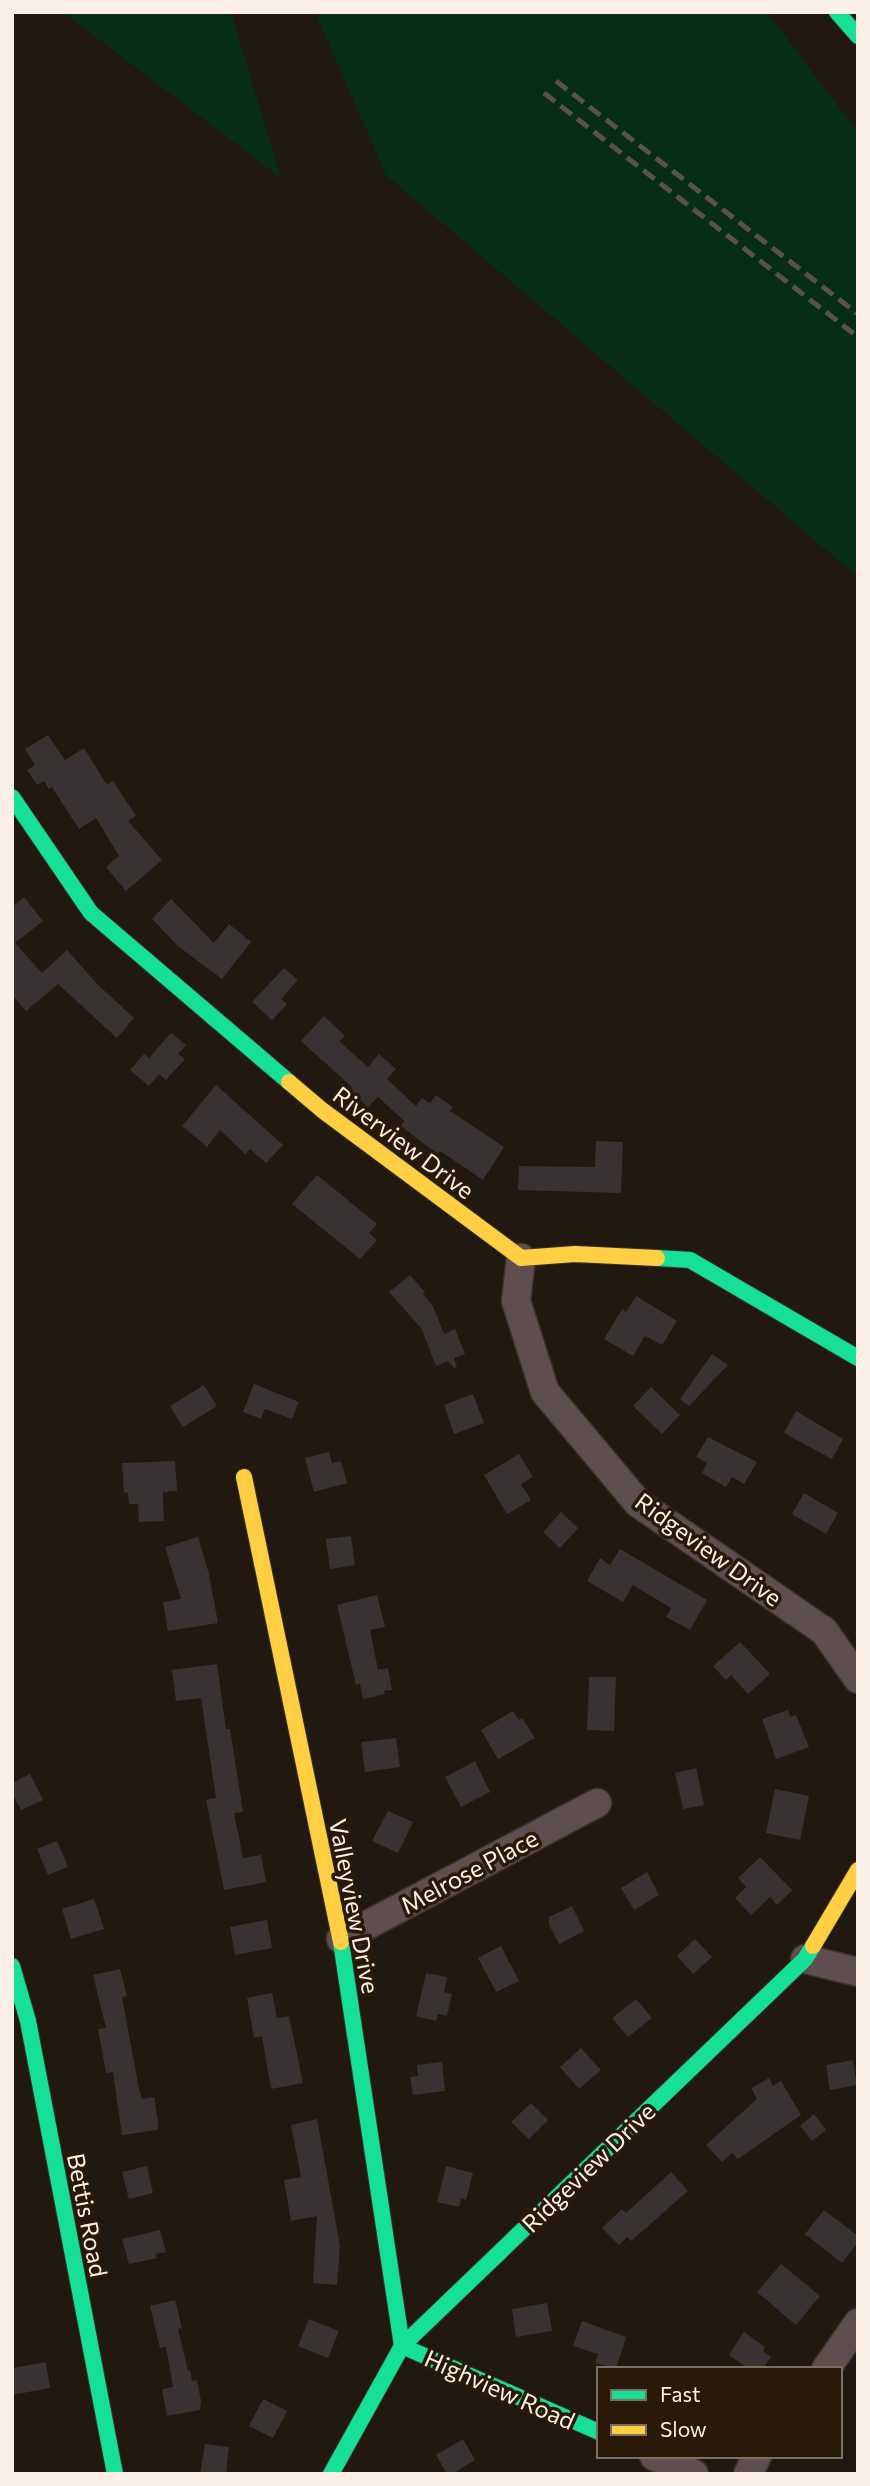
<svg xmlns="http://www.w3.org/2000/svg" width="870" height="2486" viewBox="0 0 870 2486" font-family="Commissioner,sans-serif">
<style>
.green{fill:#062d15}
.building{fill:#383233}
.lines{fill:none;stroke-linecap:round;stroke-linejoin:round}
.street-casing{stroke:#3a332b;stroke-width:31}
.fast-casing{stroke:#3a332b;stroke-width:18}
.slow-casing{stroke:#3a332b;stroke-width:18}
.street{stroke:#5f4e4f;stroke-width:28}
.fast{stroke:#16e098;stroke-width:16}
.slow{stroke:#ffcf43;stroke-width:16}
.rail{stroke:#5c504c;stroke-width:5;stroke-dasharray:14 7;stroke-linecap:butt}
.labels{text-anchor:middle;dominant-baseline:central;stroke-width:7;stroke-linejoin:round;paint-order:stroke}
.street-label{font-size:24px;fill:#fcefe5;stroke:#291908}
</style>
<rect width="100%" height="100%" fill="#211910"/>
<path class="green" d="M 63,12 L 231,12 L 281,178 Z
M 315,12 L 767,12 L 858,132 L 858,577 L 386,175 Z"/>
<path class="building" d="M 48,735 L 65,760 L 84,748 L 107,785 L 113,781 L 136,816 L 128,821 L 162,860 L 126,891 L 106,867 L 119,856 L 96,818 L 79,829 L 52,787 L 49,789 L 44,781 L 37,785 L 27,770 L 35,765 L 25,749 Z
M 24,897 L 43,921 L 15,943 L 42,973 L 67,950 L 96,983 L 134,1018 L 117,1038 L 58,984 L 26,1011 L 12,995 L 12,907 Z
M 171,899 L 214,943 L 229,924 L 251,942 L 222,979 L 179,947 L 152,919 Z
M 284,968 L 298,980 L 281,999 L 287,1004 L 272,1020 L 252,1002 Z
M 324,1016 L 345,1036 L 339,1041 L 368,1067 L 379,1054 L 396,1069 L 387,1079 L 416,1106 L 422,1098 L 430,1103 L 436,1095 L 453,1107 L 450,1111 L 504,1147 L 483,1180 L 440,1151 L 437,1154 L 401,1126 L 404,1121 L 378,1097 L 368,1107 L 349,1090 L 352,1087 L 301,1041 Z
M 171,1033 L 186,1045 L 178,1054 L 185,1059 L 166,1080 L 159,1074 L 149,1086 L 130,1070 L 144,1054 L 149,1058 Z
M 216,1085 L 283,1145 L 266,1163 L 250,1149 L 245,1154 L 220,1130 L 207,1147 L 182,1126 Z
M 596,1141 L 623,1142 L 621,1193 L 518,1190 L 519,1166 L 595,1167 Z
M 317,1175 L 377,1224 L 369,1233 L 377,1240 L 360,1259 L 292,1204 Z
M 410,1275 L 425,1292 L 423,1294 L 433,1306 L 444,1334 L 455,1329 L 465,1354 L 454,1358 L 457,1366 L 454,1368 L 448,1361 L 436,1366 L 421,1328 L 389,1292 Z
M 636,1296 L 677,1321 L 662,1345 L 645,1336 L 633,1356 L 604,1339 L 622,1309 L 626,1312 Z
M 712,1354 L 728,1365 L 689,1406 L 680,1399 Z
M 254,1384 L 299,1402 L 292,1419 L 265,1409 L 261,1419 L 243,1412 Z
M 204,1385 L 217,1406 L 183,1427 L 170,1406 Z
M 651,1387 L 680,1415 L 662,1434 L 633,1406 Z
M 473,1394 L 484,1423 L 454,1434 L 444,1405 Z
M 796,1411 L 843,1439 L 832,1459 L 784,1433 Z
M 708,1437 L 757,1462 L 744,1484 L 732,1477 L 726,1487 L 702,1473 L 707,1463 L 696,1457 Z
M 329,1452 L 332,1463 L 341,1461 L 347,1483 L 314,1492 L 305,1458 Z
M 519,1454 L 533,1477 L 521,1484 L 531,1500 L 507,1514 L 484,1475 Z
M 175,1461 L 177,1491 L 163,1492 L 164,1521 L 139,1522 L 138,1504 L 129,1504 L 128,1493 L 124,1492 L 122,1463 Z
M 804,1493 L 838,1513 L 826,1534 L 792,1514 Z
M 561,1512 L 578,1528 L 560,1548 L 543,1532 Z
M 351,1536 L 355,1565 L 330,1569 L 326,1539 Z
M 198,1537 L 209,1574 L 218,1623 L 168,1631 L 163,1602 L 181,1599 L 165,1547 Z
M 620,1549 L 707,1600 L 690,1630 L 666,1617 L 671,1608 L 633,1585 L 623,1602 L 587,1581 L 600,1558 L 610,1565 Z
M 377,1595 L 385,1627 L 370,1630 L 378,1670 L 388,1668 L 392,1690 L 384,1691 L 385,1694 L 363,1699 L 360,1684 L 356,1685 L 337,1605 Z
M 740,1642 L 770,1674 L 748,1694 L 731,1675 L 726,1680 L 713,1666 Z
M 217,1664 L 226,1729 L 230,1729 L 243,1812 L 234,1813 L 243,1858 L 261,1855 L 266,1882 L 224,1890 L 206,1800 L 216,1798 L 201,1698 L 176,1701 L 172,1670 Z
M 589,1677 L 616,1677 L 614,1731 L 587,1730 Z
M 788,1710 L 790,1717 L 796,1715 L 809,1747 L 776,1759 L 762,1719 Z
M 513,1711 L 519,1720 L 522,1718 L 535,1738 L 498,1759 L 481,1730 Z
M 396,1738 L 400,1767 L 365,1772 L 361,1742 Z
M 475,1761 L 490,1792 L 461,1807 L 445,1777 Z
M 696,1768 L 704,1805 L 683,1809 L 675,1773 Z
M 30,1774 L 43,1800 L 21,1810 L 12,1793 L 12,1783 Z
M 775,1789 L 809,1796 L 800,1840 L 766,1833 Z
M 388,1811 L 413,1822 L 398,1853 L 372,1841 Z
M 57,1841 L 68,1867 L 48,1875 L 37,1849 Z
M 760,1857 L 792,1890 L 777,1905 L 770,1897 L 751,1915 L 735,1898 L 746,1887 L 738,1878 Z
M 647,1872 L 659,1895 L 634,1910 L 621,1888 Z
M 94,1899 L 104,1929 L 71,1939 L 62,1909 Z
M 572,1906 L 584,1931 L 559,1944 L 549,1925 L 549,1917 Z
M 267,1920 L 272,1948 L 235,1955 L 230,1927 Z
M 695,1939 L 712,1957 L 693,1974 L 677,1956 Z
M 501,1946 L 519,1981 L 496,1992 L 478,1958 Z
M 120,1969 L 127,1996 L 122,1997 L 139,2089 L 142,2099 L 154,2097 L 158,2121 L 158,2130 L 122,2135 L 113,2072 L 106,2073 L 98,2029 L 106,2028 L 93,1975 Z
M 426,1973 L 447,1977 L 444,1992 L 452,1994 L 447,2016 L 438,2014 L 436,2021 L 416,2016 Z
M 272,1993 L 277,2018 L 289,2016 L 303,2083 L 271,2089 L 262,2036 L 254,2038 L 247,1998 Z
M 636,1999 L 652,2018 L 628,2037 L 612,2018 Z
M 581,2048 L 601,2070 L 579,2089 L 560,2067 Z
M 853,2060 L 857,2085 L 830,2090 L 826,2065 Z
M 442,2062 L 445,2091 L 413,2095 L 410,2077 L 418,2076 L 417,2065 Z
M 769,2078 L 773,2086 L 781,2081 L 801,2115 L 738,2159 L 732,2153 L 722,2162 L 706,2145 L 757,2099 L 751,2088 Z
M 531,2103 L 548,2120 L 529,2139 L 511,2122 Z
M 814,2114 L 826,2130 L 812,2141 L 800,2126 Z
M 317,2119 L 340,2246 L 337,2285 L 313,2283 L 317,2216 L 291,2221 L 284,2180 L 301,2177 L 291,2125 Z
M 147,2166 L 153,2193 L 129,2199 L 122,2172 Z
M 446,2166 L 473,2173 L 466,2200 L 461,2198 L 459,2207 L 437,2202 Z
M 671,2172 L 688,2191 L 631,2241 L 627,2237 L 619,2245 L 602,2228 L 622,2209 L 626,2213 Z
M 824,2210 L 858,2236 L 858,2242 L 842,2263 L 805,2234 Z
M 160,2230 L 166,2252 L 156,2254 L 157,2258 L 129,2264 L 122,2239 Z
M 781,2264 L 820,2296 L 796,2325 L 757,2292 Z
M 175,2300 L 182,2328 L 178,2329 L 188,2371 L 190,2370 L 192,2381 L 197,2380 L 201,2401 L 200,2410 L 167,2416 L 162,2389 L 173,2387 L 166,2347 L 160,2348 L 150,2306 Z
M 547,2303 L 552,2331 L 516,2337 L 512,2309 Z
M 309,2319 L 339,2331 L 328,2358 L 298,2346 Z
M 582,2321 L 626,2337 L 616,2369 L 595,2363 L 598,2354 L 573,2346 Z
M 744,2332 L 765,2347 L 763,2351 L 771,2357 L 763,2369 L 749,2369 L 729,2355 Z
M 46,2362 L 50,2388 L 12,2395 L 12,2368 Z
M 263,2399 L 287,2411 L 273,2438 L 249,2426 Z
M 463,2439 L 475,2460 L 452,2474 L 447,2474 L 436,2455 Z
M 205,2444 L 229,2447 L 226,2474 L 200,2474 Z"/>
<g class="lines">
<defs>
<path id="street" d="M 521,1258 L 516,1301 L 545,1392 L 638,1503 L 824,1631 L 858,1679
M 341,1939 L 597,1803
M 805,1959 L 858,1972
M 826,2369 L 858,2323
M 654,2456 L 694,2474
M 748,2474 L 757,2456"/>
<path id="fast" d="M 837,12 L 858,36
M 12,797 L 91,913 L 289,1082
M 657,1258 L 690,1260 L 858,1358
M 341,1942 L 402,2346 L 599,2432
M 12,1966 L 28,2021 L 115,2474
M 331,2474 L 402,2346 L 805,1959 L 813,1946"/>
<path id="slow" d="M 289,1082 L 322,1110 L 521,1258 L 575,1254 L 657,1258
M 244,1477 L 341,1942
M 813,1946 L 858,1870"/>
</defs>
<use href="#street" class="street-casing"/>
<use href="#fast" class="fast-casing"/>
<use href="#slow" class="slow-casing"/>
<use href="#street" class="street"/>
<use href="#fast" class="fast"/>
<use href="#slow" class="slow"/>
<path class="rail" d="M 556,81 L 858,314
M 544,93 L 858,337"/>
</g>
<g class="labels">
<g class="street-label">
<text transform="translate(404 1142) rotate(37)">Riverview Drive</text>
<text transform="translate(709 1549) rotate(36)">Ridgeview Drive</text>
<text transform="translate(469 1871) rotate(-28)">Melrose Place</text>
<text transform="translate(355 1906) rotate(79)">Valleyview Drive</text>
<text transform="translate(588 2167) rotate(-44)">Ridgeview Drive</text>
<text transform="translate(88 2215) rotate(79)">Bettis Road</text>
<text transform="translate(500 2389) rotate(24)">Highview Road</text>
</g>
</g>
<rect width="870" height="2486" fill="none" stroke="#fcefe5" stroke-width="28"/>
<rect x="597" y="2367" width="245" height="91" fill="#291908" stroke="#7d6f60" stroke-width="2"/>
<rect x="611" y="2390" width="35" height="10" fill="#16e098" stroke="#7d6f60" stroke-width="2"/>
<text x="660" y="2402" font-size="21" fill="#fcefe5">Fast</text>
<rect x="611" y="2425" width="35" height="10" fill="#ffcf43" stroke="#7d6f60" stroke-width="2"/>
<text x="660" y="2437" font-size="21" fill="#fcefe5">Slow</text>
</svg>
